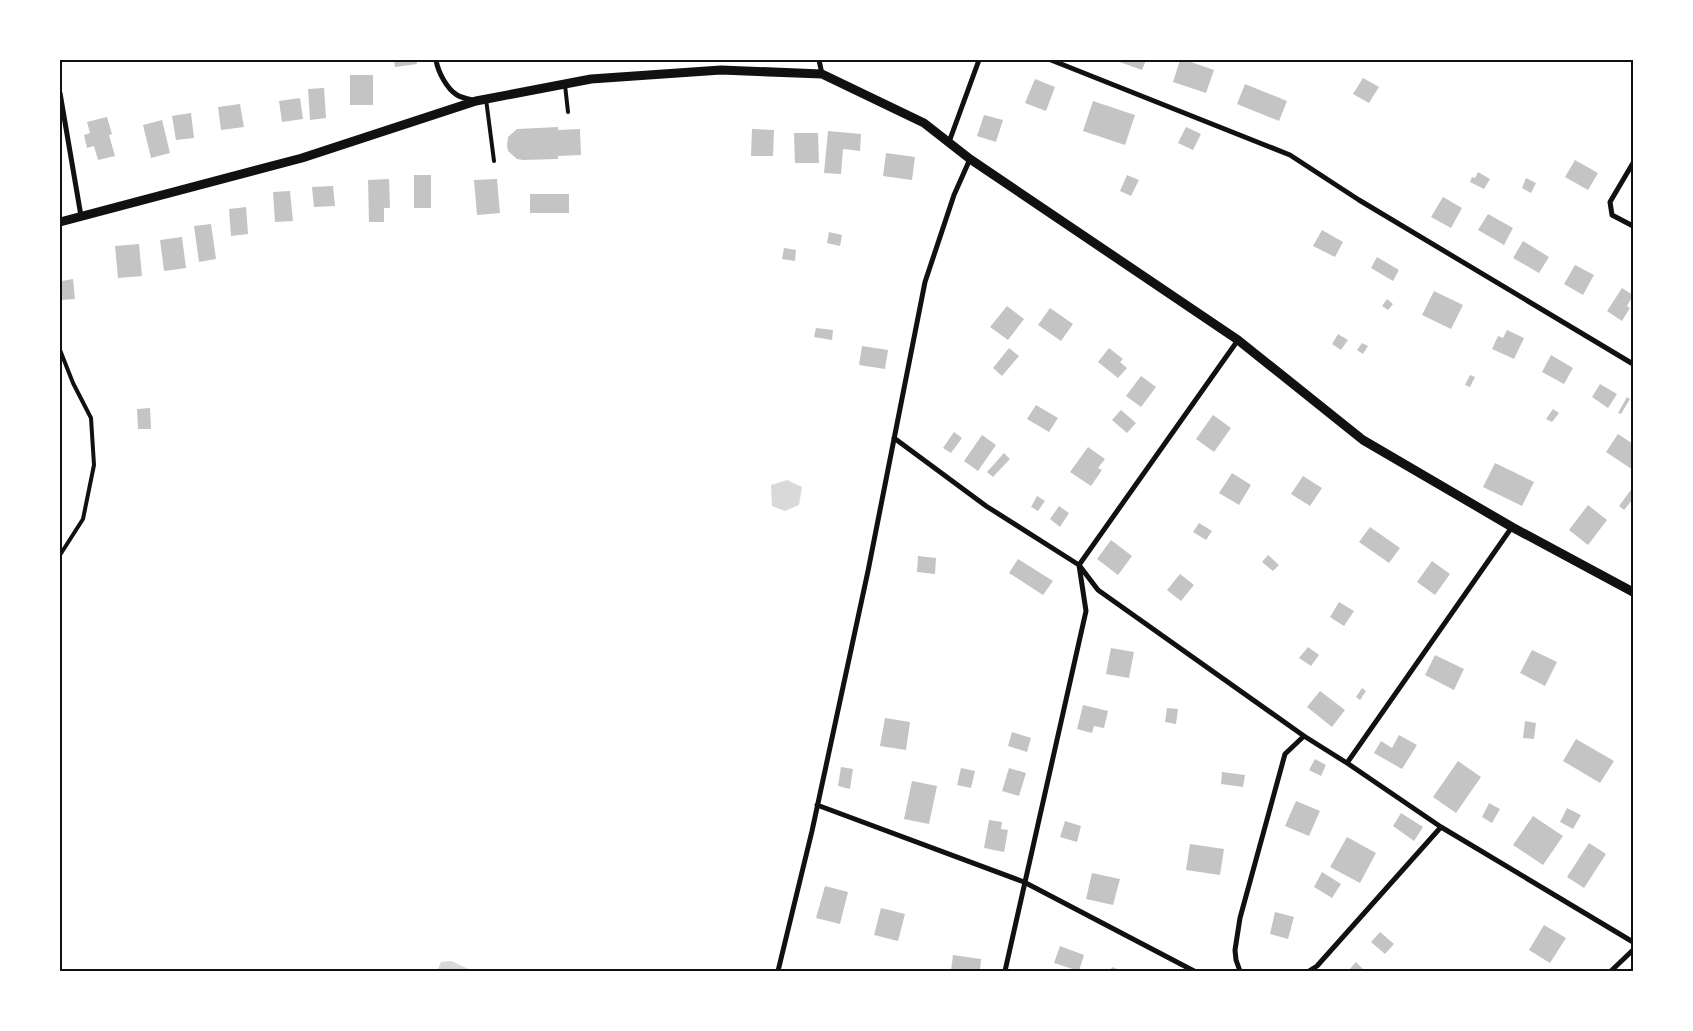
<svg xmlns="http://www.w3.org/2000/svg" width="1693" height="1031" viewBox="0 0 1693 1031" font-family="'Work Sans',sans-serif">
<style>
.water{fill:#d9d9d9}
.building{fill:#c4c4c4}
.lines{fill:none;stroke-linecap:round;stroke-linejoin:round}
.service{stroke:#111;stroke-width:4}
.minor{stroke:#111;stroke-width:5}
.tertiary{stroke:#111;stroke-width:9}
.neatline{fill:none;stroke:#111;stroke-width:2}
</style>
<rect width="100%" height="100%" fill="#fff"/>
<path class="water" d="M 787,480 L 802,487 L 799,505 L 785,511 L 772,506 L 771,485 Z
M 451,961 L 473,971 L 437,971 L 441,962 Z"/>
<path class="building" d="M 394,60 L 416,60 L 417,64 L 395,67 Z
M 1114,60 L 1146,60 L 1142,70 Z
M 1180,60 L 1185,60 L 1214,70 L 1206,93 L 1173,82 Z
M 350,75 L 373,75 L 373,105 L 350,105 Z
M 1363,78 L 1379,87 L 1369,103 L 1353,94 Z
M 1035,79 L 1055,87 L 1046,111 L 1025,103 Z
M 1245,84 L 1287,101 L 1279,121 L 1237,104 Z
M 324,88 L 326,118 L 310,120 L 308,89 Z
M 300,98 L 303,119 L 282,122 L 279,101 Z
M 1093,101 L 1135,115 L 1125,145 L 1083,131 Z
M 240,104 L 244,127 L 221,130 L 218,107 Z
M 191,113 L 194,138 L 176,140 L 172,116 Z
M 984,115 L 1003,120 L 996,142 L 977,136 Z
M 107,117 L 112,134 L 109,135 L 115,156 L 98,160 L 94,146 L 87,148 L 84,135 L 90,133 L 87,122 Z
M 162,120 L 170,153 L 151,158 L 143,125 Z
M 558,127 L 558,130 L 580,129 L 581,155 L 558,156 L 558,159 L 523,160 L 517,159 L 508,151 L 507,145 L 508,137 L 517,129 Z
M 1186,127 L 1201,134 L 1193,150 L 1178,143 Z
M 752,129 L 774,130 L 773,156 L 751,156 Z
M 828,131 L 861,134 L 860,151 L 843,149 L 841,174 L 824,173 Z
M 794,133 L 818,133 L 819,163 L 795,163 Z
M 886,153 L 915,157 L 912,180 L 883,176 Z
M 1575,160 L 1598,173 L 1588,190 L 1565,177 Z
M 1478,172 L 1490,179 L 1484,189 L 1470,182 L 1472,177 L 1475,178 Z
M 414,175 L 431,175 L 431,208 L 414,208 Z
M 1127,175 L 1139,180 L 1131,196 L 1120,191 Z
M 1526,178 L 1536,183 L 1531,193 L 1522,188 Z
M 389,179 L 390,208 L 384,208 L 384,222 L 369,222 L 368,180 Z
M 497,179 L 500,213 L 477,215 L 474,180 Z
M 333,186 L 335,206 L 314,207 L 312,187 Z
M 290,191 L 293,221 L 275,222 L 273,192 Z
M 530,194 L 569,194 L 569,213 L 530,213 Z
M 1443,197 L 1462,208 L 1451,228 L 1431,217 Z
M 246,207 L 248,234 L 231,236 L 229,209 Z
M 1488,214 L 1513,228 L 1504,245 L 1478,230 Z
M 211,224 L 216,259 L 199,262 L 194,226 Z
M 1322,230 L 1343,242 L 1335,257 L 1313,246 Z
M 829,232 L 842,235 L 840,246 L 827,243 Z
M 182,237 L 186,268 L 164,271 L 160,240 Z
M 1523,241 L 1549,257 L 1539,273 L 1513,258 Z
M 139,244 L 142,276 L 118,278 L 115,246 Z
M 784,248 L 796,250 L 795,261 L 782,259 Z
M 1377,257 L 1399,270 L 1393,281 L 1371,268 Z
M 1575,265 L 1594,275 L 1583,295 L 1564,284 Z
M 60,276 L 62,281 L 73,279 L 75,299 L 60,300 Z
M 1622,288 L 1633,295 L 1627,306 L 1630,308 L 1622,321 L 1607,311 Z
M 1434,291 L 1463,305 L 1451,329 L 1422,315 Z
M 1387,299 L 1393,304 L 1388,310 L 1382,306 Z
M 1007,306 L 1024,319 L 1008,340 L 990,327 Z
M 1050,308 L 1073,324 L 1061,341 L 1038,325 Z
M 816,328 L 833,330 L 832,340 L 814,337 Z
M 1507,330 L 1524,338 L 1514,359 L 1492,349 L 1498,336 L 1503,338 Z
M 1338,334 L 1348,340 L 1341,350 L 1332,344 Z
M 1362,343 L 1368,346 L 1363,354 L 1357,350 Z
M 862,346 L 888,350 L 885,369 L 859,365 Z
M 1009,348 L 1019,356 L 1002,376 L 993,368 Z
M 1109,348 L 1123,359 L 1120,362 L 1127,368 L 1118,378 L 1098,362 Z
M 1551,355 L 1573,368 L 1564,384 L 1542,372 Z
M 1470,375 L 1475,377 L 1470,387 L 1465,385 Z
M 1141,376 L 1156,387 L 1141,407 L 1126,396 Z
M 1600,384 L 1617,394 L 1608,408 L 1592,397 Z
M 1627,397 L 1630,399 L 1621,414 L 1618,413 Z
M 1036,405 L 1058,418 L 1049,432 L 1027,419 Z
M 150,408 L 151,429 L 138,429 L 137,409 Z
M 1553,409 L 1559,413 L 1552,422 L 1546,419 Z
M 1121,410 L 1136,423 L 1127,433 L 1112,420 Z
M 1213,415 L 1231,428 L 1214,452 L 1196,439 Z
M 954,432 L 962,438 L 951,453 L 943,448 Z
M 1618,434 L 1633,444 L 1633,470 L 1606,452 Z
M 982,435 L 996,445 L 978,471 L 964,461 Z
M 1088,447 L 1105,459 L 1098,468 L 1102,470 L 1091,486 L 1070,472 Z
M 1004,453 L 1010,459 L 993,477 L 987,472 Z
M 1495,463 L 1534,482 L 1522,506 L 1483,487 Z
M 1232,473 L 1251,485 L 1239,505 L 1219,493 Z
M 1303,476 L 1322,488 L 1310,506 L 1291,494 Z
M 1633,487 L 1633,499 L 1624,510 L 1619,506 Z
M 1037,496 L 1045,501 L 1038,511 L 1031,507 Z
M 1588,505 L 1607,520 L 1588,545 L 1569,530 Z
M 1059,506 L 1069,513 L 1060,527 L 1050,519 Z
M 1199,523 L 1212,531 L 1206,540 L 1193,532 Z
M 1370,527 L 1400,548 L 1389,563 L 1359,542 Z
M 1111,540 L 1132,556 L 1118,575 L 1097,559 Z
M 1268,555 L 1279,565 L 1273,571 L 1262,562 Z
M 918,556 L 936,558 L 935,574 L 917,572 Z
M 1018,559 L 1053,581 L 1043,595 L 1009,573 Z
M 1432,561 L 1450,574 L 1435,595 L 1417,582 Z
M 1180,574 L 1194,585 L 1181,601 L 1167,590 Z
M 1339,602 L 1354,611 L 1344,626 L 1330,617 Z
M 1308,647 L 1319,655 L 1311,666 L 1299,658 Z
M 1111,648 L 1134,652 L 1129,678 L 1106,674 Z
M 1532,650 L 1557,662 L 1545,686 L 1520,673 Z
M 1435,655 L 1464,669 L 1454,690 L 1425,675 Z
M 1362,688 L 1366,691 L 1360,700 L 1356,697 Z
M 1320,691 L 1345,710 L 1332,727 L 1307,707 Z
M 1083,705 L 1108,711 L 1104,728 L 1094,726 L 1092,733 L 1077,729 Z
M 1167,708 L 1178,709 L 1176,724 L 1165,722 Z
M 885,718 L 910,722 L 906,750 L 880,746 Z
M 1525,721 L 1536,723 L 1534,739 L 1523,738 Z
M 1012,732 L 1031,738 L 1027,752 L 1008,746 Z
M 1399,735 L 1417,745 L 1402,769 L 1374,753 L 1381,741 L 1392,748 Z
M 1576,739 L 1614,761 L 1600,783 L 1563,761 Z
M 1315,759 L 1326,765 L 1321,776 L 1309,770 Z
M 1458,761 L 1481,777 L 1456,813 L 1433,797 Z
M 841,767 L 853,769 L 850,789 L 838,786 Z
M 961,768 L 975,771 L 971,788 L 957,785 Z
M 1009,768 L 1026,773 L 1019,796 L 1002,791 Z
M 1222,772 L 1245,775 L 1243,787 L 1221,784 Z
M 912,781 L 937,786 L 929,824 L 904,819 Z
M 1296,801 L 1320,811 L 1309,836 L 1285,826 Z
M 1489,803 L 1500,809 L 1492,823 L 1482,817 Z
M 1567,808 L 1581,815 L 1573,829 L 1560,822 Z
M 1401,813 L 1423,827 L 1414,841 L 1393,826 Z
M 1533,816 L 1563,836 L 1543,865 L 1513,845 Z
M 989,820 L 1002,822 L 1001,829 L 1008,830 L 1004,852 L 984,848 Z
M 1065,821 L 1081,826 L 1077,842 L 1060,837 Z
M 1347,837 L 1376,853 L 1360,883 L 1330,867 Z
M 1589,843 L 1606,854 L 1584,888 L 1567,877 Z
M 1190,844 L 1224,849 L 1220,875 L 1186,870 Z
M 1322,872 L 1341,884 L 1332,898 L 1314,887 Z
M 1092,873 L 1120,879 L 1113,905 L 1086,899 Z
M 825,886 L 848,892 L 840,924 L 816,918 Z
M 881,908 L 905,914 L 898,941 L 874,935 Z
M 1275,912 L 1294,917 L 1288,939 L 1270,934 Z
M 1544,925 L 1566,938 L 1550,963 L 1529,950 Z
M 1380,932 L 1394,944 L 1385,954 L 1371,942 Z
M 1060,946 L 1084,955 L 1079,971 L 1054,963 Z
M 953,955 L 981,959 L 980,971 L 951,971 Z
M 1356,962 L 1365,971 L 1348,971 Z
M 1112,967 L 1122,971 L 1110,971 Z"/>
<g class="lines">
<path class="service" d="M 565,85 L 568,112
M 486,99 L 494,161
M 60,350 L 73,383 L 91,418 L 94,465 L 83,519 L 60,555"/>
<path class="minor" d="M 436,60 C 438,72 447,89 457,95 C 462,98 468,99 473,100
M 819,60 L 822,74
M 1051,60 L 1290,155 L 1359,200 L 1633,364
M 60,93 L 81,216
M 949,142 L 979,60
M 1633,163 L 1610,202 L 1612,215 L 1633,226
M 894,438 L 986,506 L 1079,565 L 1098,590 L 1304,736 L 1347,763 L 1441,827 L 1633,942
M 1347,763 L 1512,527
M 817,805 L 1024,882 L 1194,971
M 778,971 L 812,831 L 868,571 L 925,282 L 954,195 L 970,159
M 1005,971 L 1086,611 L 1079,565 L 1238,340
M 1240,971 L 1236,960 L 1235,950 L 1240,918 L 1285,754 L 1304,736
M 1309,971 L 1317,966 L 1441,827
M 1611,971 L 1633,950"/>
<path class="tertiary" d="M 60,222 L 302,158 L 476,101 L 591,79 L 721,70 L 822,74 L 924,123 L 970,159 L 1238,340 L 1363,440 L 1512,527 L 1633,592"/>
</g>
<rect width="1693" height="1031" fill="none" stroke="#ffffff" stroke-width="122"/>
<rect x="61" y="61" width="1571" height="909" class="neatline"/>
</svg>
